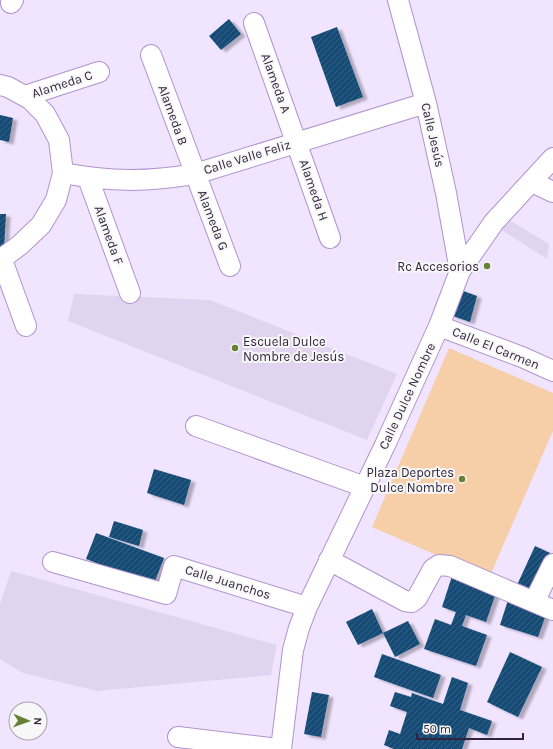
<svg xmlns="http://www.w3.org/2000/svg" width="553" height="749" viewBox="0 0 553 749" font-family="Karla,sans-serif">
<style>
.built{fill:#e0d4f0}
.garden{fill:#f6cfa9}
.building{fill:url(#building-hatch);filter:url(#shadow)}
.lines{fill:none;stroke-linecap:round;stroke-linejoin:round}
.minor-casing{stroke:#b093d0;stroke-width:22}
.minor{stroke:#fff;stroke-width:20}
.poi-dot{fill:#668034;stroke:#f7f7f7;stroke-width:1.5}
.labels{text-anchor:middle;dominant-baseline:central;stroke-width:4;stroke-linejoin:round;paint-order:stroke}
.street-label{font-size:13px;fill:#30253d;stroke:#f7f7f7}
.poi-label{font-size:13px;fill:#30253d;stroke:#f7f7f7;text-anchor:end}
</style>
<defs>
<pattern id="building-hatch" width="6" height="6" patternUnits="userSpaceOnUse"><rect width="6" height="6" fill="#124b76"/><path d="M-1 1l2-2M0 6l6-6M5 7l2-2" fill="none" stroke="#356286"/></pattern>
<filter id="shadow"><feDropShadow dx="4.5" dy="2.5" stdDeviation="1" flood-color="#0004"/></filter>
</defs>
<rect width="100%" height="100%" fill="#f0e4fe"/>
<path class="built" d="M 506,218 L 549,244 L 547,259 L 500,229 Z
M 74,294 L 210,300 L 397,374 L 367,440 L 68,321 Z
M 11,571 L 277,645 L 271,675 L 97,691 L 23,673 L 0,659 L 0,604 Z"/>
<path class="garden" d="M 449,348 L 553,393 L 553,431 L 489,578 L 372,527 Z"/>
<path class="building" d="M 229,19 L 241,34 L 221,50 L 209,36 Z
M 337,27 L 363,97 L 336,107 L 311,37 Z
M 0,115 L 13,118 L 9,142 L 0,140 Z
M 0,214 L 6,214 L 4,251 L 0,251 Z
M 458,289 L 477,296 L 470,322 L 450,315 Z
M 154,469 L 191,480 L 184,505 L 147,493 Z
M 114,521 L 143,530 L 139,546 L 109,537 Z
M 96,533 L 164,558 L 155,581 L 142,576 L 141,580 L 86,559 Z
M 535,546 L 550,553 L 532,591 L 517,585 Z
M 452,576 L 496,593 L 486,622 L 466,615 L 462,626 L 487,635 L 476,666 L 424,649 L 435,619 L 451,625 L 456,612 L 442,607 Z
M 508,600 L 547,612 L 538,637 L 500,625 Z
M 372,609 L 383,633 L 358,645 L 346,622 Z
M 408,621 L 420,644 L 395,657 L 383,633 Z
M 510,652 L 542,667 L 518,717 L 487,702 Z
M 382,654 L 441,675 L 433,698 L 374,677 Z
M 452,677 L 468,683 L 460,710 L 492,721 L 487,735 L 469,728 L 462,749 L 394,749 L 384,745 L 389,730 L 400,734 L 407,712 L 390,706 L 395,692 L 411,697 L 412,693 L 443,704 Z
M 312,692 L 329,695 L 321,737 L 304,734 Z"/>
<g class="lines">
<defs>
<path id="minor" d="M 398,0 L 426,103 L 446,193 L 460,271
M 11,3 L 13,0
M 254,23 L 330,238
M 151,55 L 230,266
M 0,85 L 8,87 L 30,99 L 45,114 L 59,140 L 63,173 L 56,200 L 41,225 L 20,245 L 0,260
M 25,96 L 99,72
M 63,173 C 110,182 148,182 195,174 L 426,103
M 88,178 L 130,293
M 532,182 L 553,192
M 2,260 L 26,326
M 439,326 L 522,357 L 553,371
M 196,426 L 365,487
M 329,560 L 405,601 L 412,602 L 417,598 L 433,569 L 439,565 L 450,566 L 553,610
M 53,562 L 166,594 L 174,566 L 307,607
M 534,602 L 553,564
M 178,737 L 279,749
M 281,749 L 293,650 L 299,628 L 307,607 L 385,445 L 439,326 L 460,271 L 494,222 L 553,158"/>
</defs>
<use href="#minor" class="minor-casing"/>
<use href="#minor" class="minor"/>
</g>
<g class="poi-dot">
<circle cx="487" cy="266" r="4"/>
<circle cx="235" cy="348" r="4"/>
<circle cx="462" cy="479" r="4"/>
</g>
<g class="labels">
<g class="street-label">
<text transform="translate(276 83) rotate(70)">Alameda A</text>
<text transform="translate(62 84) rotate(-18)">Alameda C</text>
<text transform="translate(173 115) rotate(70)">Alameda B</text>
<text transform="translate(433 135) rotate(77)">Calle Jesús</text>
<text transform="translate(247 157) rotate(-17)">Calle Valle Feliz</text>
<text transform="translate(314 190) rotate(71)">Alameda H</text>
<text transform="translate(213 220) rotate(69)">Alameda G</text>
<text transform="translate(109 235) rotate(70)">Alameda F</text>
<text transform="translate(496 348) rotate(22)">Calle El Carmen</text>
<text transform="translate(407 396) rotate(-65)">Calle Dulce Nombre</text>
<text transform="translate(228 582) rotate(17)">Calle Juanchos</text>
</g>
<g class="poi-label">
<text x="479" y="266">Rc Accesorios</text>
<text x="243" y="341" text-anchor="start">Escuela Dulce<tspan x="243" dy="15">Nombre de Jesús</tspan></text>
<text x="454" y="472">Plaza Deportes<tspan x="454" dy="15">Dulce Nombre</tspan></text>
</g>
</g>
<g transform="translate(28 721) rotate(92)"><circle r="19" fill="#f7f7f7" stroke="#a7a3ad"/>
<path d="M0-3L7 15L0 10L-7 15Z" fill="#668034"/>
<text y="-6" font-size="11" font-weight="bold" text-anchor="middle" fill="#30253d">N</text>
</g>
<path d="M417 733v6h106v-6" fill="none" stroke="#30253d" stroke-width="2"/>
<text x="423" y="733" font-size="12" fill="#30253d" stroke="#f7f7f7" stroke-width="3" paint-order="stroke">50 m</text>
</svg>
